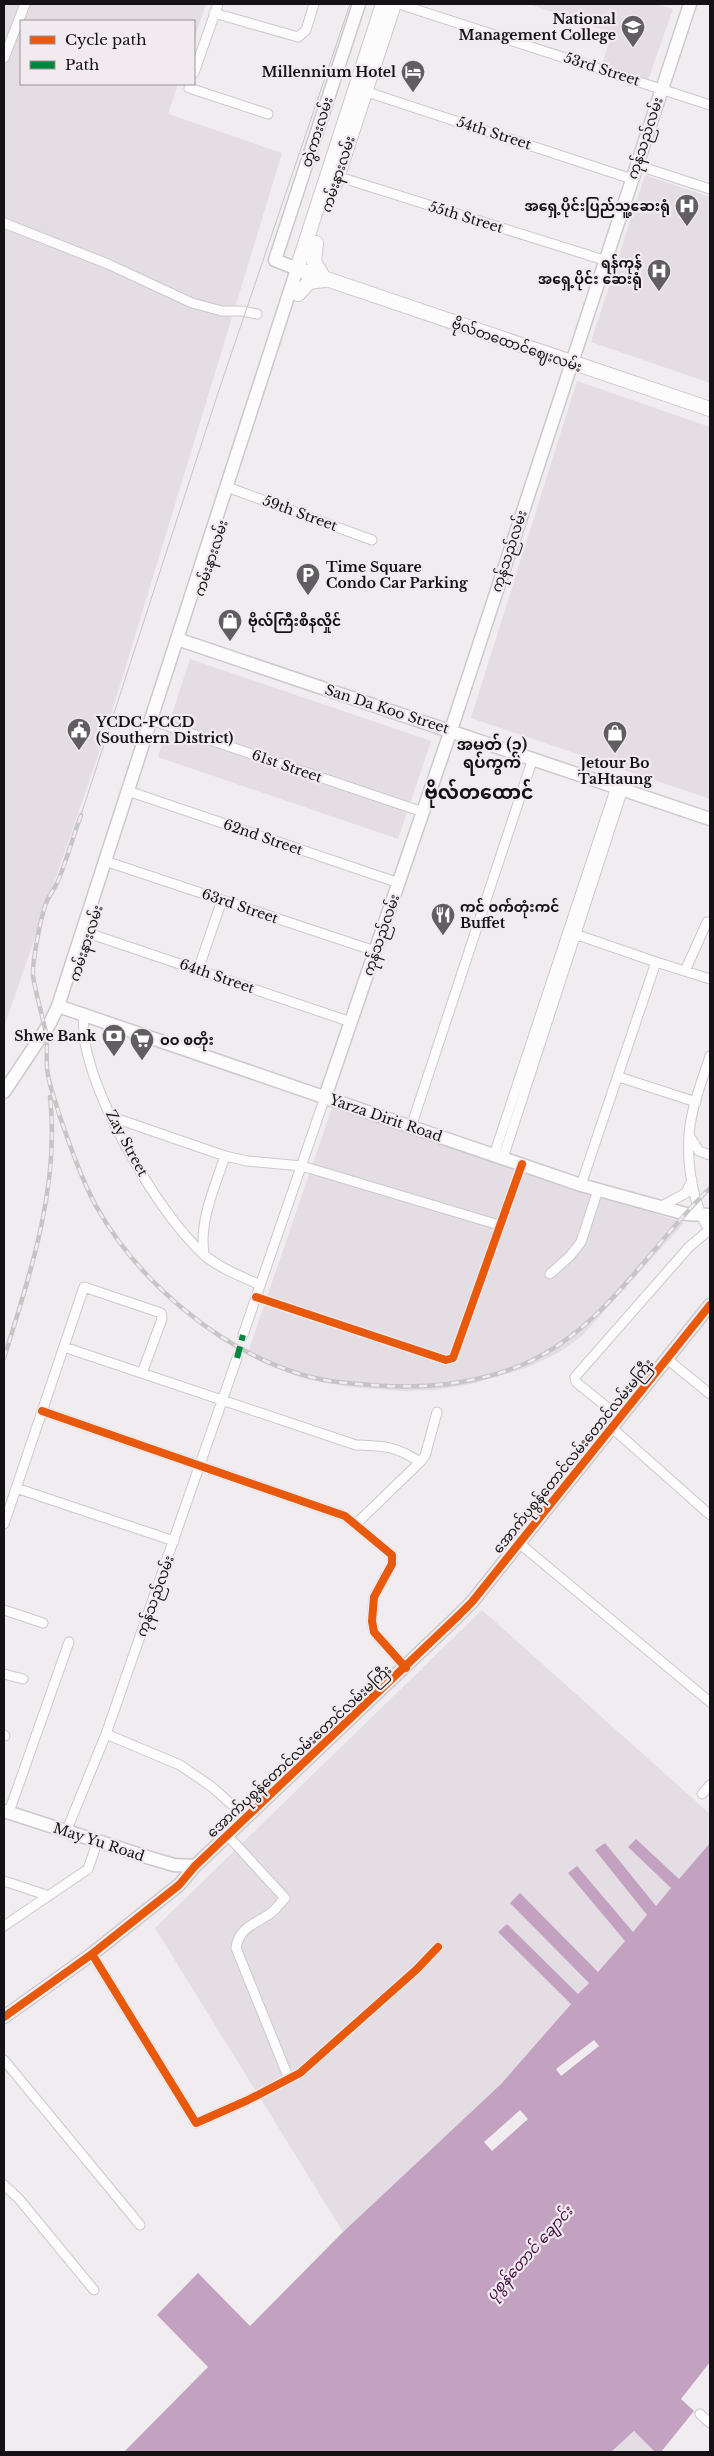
<svg xmlns="http://www.w3.org/2000/svg" width="714" height="2456" viewBox="0 0 714 2456" font-family="'Libre Baskerville','Noto Sans Myanmar',serif">
<style>
.built{fill:#e4dde3}
.water{fill:#c3a2c1}
.pier{fill:#f0ecef}
.lines{fill:none;stroke-linecap:round;stroke-linejoin:round}
.street-casing{stroke:#ccc9cc;stroke-width:11}
.secondary-casing{stroke:#ccc9cc;stroke-width:15}
.primary-casing{stroke:#ccc9cc;stroke-width:16}
.street{stroke:#fdfcfd;stroke-width:9}
.secondary{stroke:#fdfcfd;stroke-width:12}
.primary{stroke:#fdfcfd;stroke-width:14}
.tram{stroke:#c6c5c6;stroke-width:1}
.rail-casing{stroke:#c6c5c6;stroke-width:4.5}
.rail{stroke:#f1ebf0;stroke-width:2.5;stroke-dasharray:8;stroke-linecap:butt}
.quiet{stroke:#00873e;stroke-width:6;stroke-dasharray:12 6;stroke-linecap:butt}
.cycleway-casing{stroke:#f1ebf0;stroke-width:11}
.cycleway{stroke:#e8590c;stroke-width:8}
.labels{text-anchor:middle;dominant-baseline:central;stroke-width:4.5;stroke-linejoin:round;paint-order:stroke}
.poi-label{font-size:14px;font-weight:bold;fill:#141214;stroke:#f1ebf0;text-anchor:end}
.street-label{font-size:14px;fill:#141214;stroke:#f1ebf0}
.water-label{font-size:15px;font-style:italic;fill:#440b43;stroke:#f1ebf0}
.quarter-label{font-size:16px;font-weight:bold;fill:#141214;stroke:#f1ebf0}
.district-label{font-size:19px;font-weight:bold;fill:#141214;stroke:#f1ebf0}
</style>
<rect width="100%" height="100%" fill="#f0ecef"/>
<path class="built" d="M 4,4 L 206,4 L 194,39 L 194,21 L 21,21 L 21,84 L 178,84 L 168,114 L 282,153 L 103,741 L 4,1027 Z
M 529,4 L 658,4 L 673,9 L 648,80 L 602,64 L 612,33 Z
M 645,175 L 710,197 L 710,383 L 591,342 Z
M 577,381 L 710,427 L 710,799 L 471,718 Z
M 190,659 L 431,741 L 398,839 L 158,757 Z
M 332,1108 L 684,1223 L 582,1336 L 558,1353 L 526,1368 L 467,1385 L 435,1390 L 403,1391 L 348,1387 L 299,1377 L 247,1355 Z
M 482,1610 L 710,1814 L 710,1843 L 501,2084 L 343,2232 L 155,1928 Z
M 634,2431 L 655,2452 L 611,2452 Z"/>
<path class="water" d="M 636,1839 L 679,1879 L 710,1843 L 710,2362 L 681,2399 L 694,2411 L 661,2452 L 655,2452 L 634,2431 L 611,2452 L 124,2452 L 208,2367 L 157,2315 L 198,2273 L 250,2326 L 343,2232 L 501,2084 L 571,2004 L 498,1932 L 507,1924 L 578,1994 L 589,1983 L 510,1903 L 520,1893 L 598,1972 L 625,1941 L 568,1873 L 577,1866 L 633,1932 L 647,1915 L 595,1850 L 605,1843 L 656,1906 L 671,1888 L 628,1847 Z"/>
<path class="pier" d="M 594,2040 L 599,2046 L 561,2076 L 556,2069 Z
M 520,2110 L 528,2119 L 492,2151 L 484,2142 Z"/>
<g class="lines">
<defs>
<path id="street" d="M 399,4 L 710,105
M 214,13 L 298,37 L 306,30 L 314,4
M 4,58 L 25,4
M 194,73 L 218,4
M 190,84 L 189,88 L 268,114
M 361,90 L 632,179
M 636,165 L 710,189
M 333,175 L 604,260
M 4,223 L 108,264 L 192,303 L 222,311 L 242,311 L 257,314
M 227,487 L 372,540
M 151,720 L 423,812
M 128,791 L 399,883
M 105,861 L 375,951
M 82,931 L 351,1022
M 572,933 L 656,962 L 581,1185
M 656,962 L 710,979
M 198,970 L 222,900
M 685,971 L 707,922
M 83,1016 C 84,1024 83,1034 85,1043 C 97,1106 156,1209 203,1254 C 219,1268 241,1276 260,1285
M 710,1056 C 702,1081 691,1108 689,1135 C 687,1167 693,1205 710,1232
M 619,1077 L 696,1102
M 112,1117 L 225,1156 L 247,1161 L 302,1166 L 499,1225
M 411,1127 L 533,758
M 690,1137 L 699,1151 L 710,1155
M 494,1155 L 616,787
M 503,1158 L 623,789
M 660,1207 L 686,1193 L 692,1180
M 204,1254 C 199,1220 215,1187 225,1156
M 550,1274 L 570,1256 L 581,1242 L 598,1190
M 256,1297 L 446,1360 L 453,1358 L 522,1164
M 243,1335 L 325,1097
M 64,1347 L 356,1445 C 386,1446 395,1446 420,1462
M 667,1359 L 710,1394
M 42,1411 L 345,1516 L 392,1555 L 392,1564 L 374,1597 L 372,1621 L 374,1632 L 406,1668
M 619,1417 L 576,1382 L 575,1377 L 689,1247 L 709,1230
M 611,1427 L 710,1515
M 16,1488 L 174,1541
M 4,1524 L 84,1287 L 161,1313 L 162,1319 L 142,1373
M 356,1524 L 420,1462 L 425,1456 L 437,1412
M 519,1543 L 710,1702
M 4,1610 L 43,1623
M 4,1674 L 23,1679
M 106,1734 L 180,1765 L 212,1787 L 231,1804
M 4,1735 L 5,1736
M 702,1794 L 710,1785
M 9,1812 L 69,1642
M 66,1832 L 106,1734 L 237,1358
M 228,1836 L 285,1898 C 280,1903 275,1911 268,1915 C 253,1925 239,1928 236,1948 L 289,2079
M 4,1881 L 49,1896
M 4,1926 L 88,1869 L 97,1843
M 92,1954 L 196,2123 L 248,2100 L 300,2073 L 416,1970 L 438,1947
M 4,2060 L 140,2225
M 4,2185 L 19,2199 L 94,2290
M 700,2414 L 710,2423"/>
<path id="secondary" d="M 177,639 L 710,819
M 58,1006 L 581,1185 L 686,1214 L 710,1215
M 4,1092 L 50,1023 L 58,1006 L 297,269 L 275,260 L 359,4
M 325,1097 L 451,730 L 690,4
M 4,1811 L 150,1858 L 174,1865 L 195,1866
M 4,2017 L 92,1954 L 179,1885 L 195,1866 L 458,1616 L 472,1602 L 710,1305"/>
<path id="primary" d="M 383,4 L 297,269 L 710,409
M 335,184 L 394,4
M 316,243 L 314,262 L 325,280
M 298,294 L 309,282 L 324,280"/>
</defs>
<use href="#street" class="street-casing"/>
<use href="#secondary" class="secondary-casing"/>
<use href="#primary" class="primary-casing"/>
<use href="#street" class="street"/>
<use href="#secondary" class="secondary"/>
<use href="#primary" class="primary"/>
<path class="tram" d="M 81,815 L 219,390 L 350,4"/>
<defs>
<path id="rail" d="M 81,815 C 73,837 67,859 58,881 C 55,888 50,894 47,901 C 41,914 32,963 33,976 C 36,995 42,1014 46,1033 C 48,1045 46,1057 47,1068 C 48,1083 55,1099 59,1114 C 70,1145 80,1176 96,1206 C 138,1281 218,1349 300,1374 C 328,1383 357,1384 387,1386 C 433,1388 482,1382 524,1364 C 605,1329 649,1247 710,1188
M 4,1358 C 30,1275 60,1185 50,1097"/>
</defs>
<use href="#rail" class="rail-casing"/>
<use href="#rail" class="rail"/>
<path class="quiet" d="M 237,1358 L 243,1335"/>
<defs>
<path id="cycleway" d="M 256,1297 L 446,1360 L 453,1358 L 522,1164
M 42,1411 L 345,1516 L 392,1555 L 392,1564 L 374,1597 L 372,1621 L 374,1632 L 406,1668
M 92,1954 L 196,2123 L 248,2100 L 300,2073 L 416,1970 L 438,1947
M 4,2017 L 92,1954 L 179,1885 L 195,1866 L 458,1616 L 472,1602 L 710,1305"/>
</defs>
<use href="#cycleway" class="cycleway-casing"/>
<use href="#cycleway" class="cycleway"/>
</g>
<defs>
<symbol id="university-pin" viewBox="-11 -11 22 30"><path d="M0 17L-7.5 6A9.5 9.5 0 1 1 7.5 6Z" fill="#615e61" stroke="#f1ebf0"/><path d="M0-5L7-2L0 1L-7-2ZM-4 1L0 2.5L4 1V4Q0 6-4 4Z" fill="#fff"/></symbol>
<symbol id="hotel-pin" viewBox="-11 -11 22 30"><path d="M0 17L-7.5 6A9.5 9.5 0 1 1 7.5 6Z" fill="#615e61" stroke="#f1ebf0"/><path d="M-6-4.5h1.5V1H6V5H4.5V3h-9V5H-6ZM-4 0a1.8 1.8 0 1 1 3.6 0ZM.5 0V-2.5h3Q6-2.5 6 0Z" fill="#fff"/></symbol>
<symbol id="hospital-pin" viewBox="-11 -11 22 30"><path d="M0 17L-7.5 6A9.5 9.5 0 1 1 7.5 6Z" fill="#615e61" stroke="#f1ebf0"/><path d="M-5-5h3v3.5h4V-5h3V5h-3V1.5h-4V5h-3Z" fill="#fff"/></symbol>
<symbol id="parking-pin" viewBox="-11 -11 22 30"><path d="M0 17L-7.5 6A9.5 9.5 0 1 1 7.5 6Z" fill="#615e61" stroke="#f1ebf0"/><path d="M-3.5-5.5H1a3.5 3.5 0 0 1 0 7H-1V5.5H-3.5ZM-1-3.4V-.6H.8a1.4 1.4 0 0 0 0-2.8Z" fill="#fff"/></symbol>
<symbol id="shop-pin" viewBox="-11 -11 22 30"><path d="M0 17L-7.5 6A9.5 9.5 0 1 1 7.5 6Z" fill="#615e61" stroke="#f1ebf0"/><path d="M-5-2.5h2.3a2.7 3.5 0 0 1 5.4 0H5L5.5 6h-11ZM-1.5-2.5h3a1.5 2.3 0 0 0-3 0Z" fill="#fff"/></symbol>
<symbol id="civic-pin" viewBox="-11 -11 22 30"><path d="M0 17L-7.5 6A9.5 9.5 0 1 1 7.5 6Z" fill="#615e61" stroke="#f1ebf0"/><path d="M-.6-6.5H3V-4.5H.6V-3L4-1V1h2V6H-6V1h2V-1L-.6-3ZM-1.2 2.5V6h2.4V2.5Z" fill="#fff"/></symbol>
<symbol id="restaurant-pin" viewBox="-11 -11 22 30"><path d="M0 17L-7.5 6A9.5 9.5 0 1 1 7.5 6Z" fill="#615e61" stroke="#f1ebf0"/><path d="M-5-6h1v4h1v-4h1v4h1v-4h1v5L-1.5 .5V6h-2V.5L-5-1ZM5-6V6H3V1.5H1.5Q1.5-4 5-6Z" fill="#fff"/></symbol>
<symbol id="bank-pin" viewBox="-11 -11 22 30"><path d="M0 17L-7.5 6A9.5 9.5 0 1 1 7.5 6Z" fill="#615e61" stroke="#f1ebf0"/><path d="M-6-4H6V4H-6ZM0-2.3a2.3 2.3 0 1 0 0 4.6a2.3 2.3 0 1 0 0-4.6Z" fill="#fff"/></symbol>
<symbol id="supermarket-pin" viewBox="-11 -11 22 30"><path d="M0 17L-7.5 6A9.5 9.5 0 1 1 7.5 6Z" fill="#615e61" stroke="#f1ebf0"/><path d="M-6-5.5h2.5l.6 2H6L4.5 2H-2.5L-4.4-4H-6ZM-1.5 3.2a1.3 1.3 0 1 0 .1 0ZM3 3.2a1.3 1.3 0 1 0 .1 0Z" fill="#fff"/></symbol>
</defs>
<g fill-rule="evenodd">
<use href="#university-pin" x="619" y="13" width="28" height="38"/>
<use href="#hotel-pin" x="399" y="58" width="28" height="38"/>
<use href="#hospital-pin" x="673" y="192" width="28" height="38"/>
<use href="#hospital-pin" x="645" y="257" width="28" height="38"/>
<use href="#parking-pin" x="294" y="561" width="28" height="38"/>
<use href="#shop-pin" x="216" y="607" width="28" height="38"/>
<use href="#civic-pin" x="65" y="716" width="28" height="38"/>
<use href="#shop-pin" x="601" y="719" width="28" height="38"/>
<use href="#restaurant-pin" x="429" y="901" width="28" height="38"/>
<use href="#bank-pin" x="100" y="1022" width="28" height="38"/>
<use href="#supermarket-pin" x="128" y="1026" width="28" height="38"/>
</g>
<g class="labels">
<g class="poi-label">
<text x="616" y="19">National<tspan x="616" dy="16">Management College</tspan></text>
<text x="396" y="72">Millennium Hotel</text>
<text x="670" y="206">အရှေ့ပိုင်းပြည်သူ့ဆေးရုံ</text>
<text x="642" y="263">ရန်ကုန်<tspan x="642" dy="16">အရှေ့ပိုင်း ဆေးရုံ</tspan></text>
<text x="326" y="567" text-anchor="start">Time Square<tspan x="326" dy="16">Condo Car Parking</tspan></text>
<text x="248" y="621" text-anchor="start">ဗိုလ်ကြီးစိနလှိုင်</text>
<text x="96" y="722" text-anchor="start">YCDC-PCCD<tspan x="96" dy="16">(Southern District)</tspan></text>
<text x="615" y="763" text-anchor="middle">Jetour Bo<tspan x="615" dy="16">TaHtaung</tspan></text>
<text x="460" y="907" text-anchor="start">ကင် ဝက်တုံးကင်<tspan x="460" dy="16">Buffet</tspan></text>
<text x="96" y="1036">Shwe Bank</text>
<text x="160" y="1040" text-anchor="start">ဝဝ စတိုး</text>
</g>
<g class="street-label">
<text transform="translate(602 69) rotate(18)">53rd Street</text>
<text transform="translate(317 132) rotate(-72)">တွဲကားလမ်း</text>
<text transform="translate(494 133) rotate(18)">54th Street</text>
<text transform="translate(645 138) rotate(-72)">ကုန်သည်လမ်း</text>
<text transform="translate(338 174) rotate(-72)">ကမ်းနားလမ်း</text>
<text transform="translate(466 217) rotate(17)">55th Street</text>
<text transform="translate(517 345) rotate(19)">ဗိုလ်တထောင်ဈေးလမ်း</text>
<text transform="translate(300 513) rotate(20)">59th Street</text>
<text transform="translate(509 551) rotate(-72)">ကုန်သည်လမ်း</text>
<text transform="translate(211 558) rotate(-72)">ကမ်းနားလမ်း</text>
<text transform="translate(387 709) rotate(18)">San Da Koo Street</text>
<text transform="translate(287 766) rotate(19)">61st Street</text>
<text transform="translate(263 837) rotate(19)">62nd Street</text>
<text transform="translate(240 906) rotate(19)">63rd Street</text>
<text transform="translate(381 935) rotate(-71)">ကုန်သည်လမ်း</text>
<text transform="translate(86 943) rotate(-72)">ကမ်းနားလမ်း</text>
<text transform="translate(217 976) rotate(19)">64th Street</text>
<text transform="translate(386 1118) rotate(19)">Yarza Dirit Road</text>
<text transform="translate(127 1143) rotate(62)">Zay Street</text>
<text transform="translate(573 1456) rotate(-51)">အောက်ပုစွန်တောင်လမ်းတောင်လမ်းမကြီး</text>
<text transform="translate(155 1596) rotate(-70)">ကုန်သည်လမ်း</text>
<text transform="translate(299 1751) rotate(-43)">အောက်ပုစွန်တောင်လမ်းတောင်လမ်းမကြီး</text>
<text transform="translate(99 1842) rotate(18)">May Yu Road</text>
</g>
<g class="water-label">
<text transform="translate(529 2253) rotate(-48)">ပုစွန်တောင် ချောင်း</text>
</g>
<g class="quarter-label">
<text x="492" y="744">အမှတ် (၃)<tspan x="492" dy="18">ရပ်ကွက်</tspan></text>
</g>
<g class="district-label">
<text x="479" y="792">ဗိုလ်တထောင်</text>
</g>
</g>
<rect width="714" height="2456" fill="none" stroke="#141214" stroke-width="10"/>
<rect x="20" y="20" width="175" height="65" fill="#f1ebf0" stroke="#999498"/>
<rect x="30" y="36" width="25" height="8" fill="#e8590c" stroke="#999498"/>
<text x="65" y="45" font-size="15" fill="#141214">Cycle path</text>
<rect x="30" y="61" width="25" height="8" fill="#00873e" stroke="#999498"/>
<text x="65" y="70" font-size="15" fill="#141214">Path</text>
</svg>
